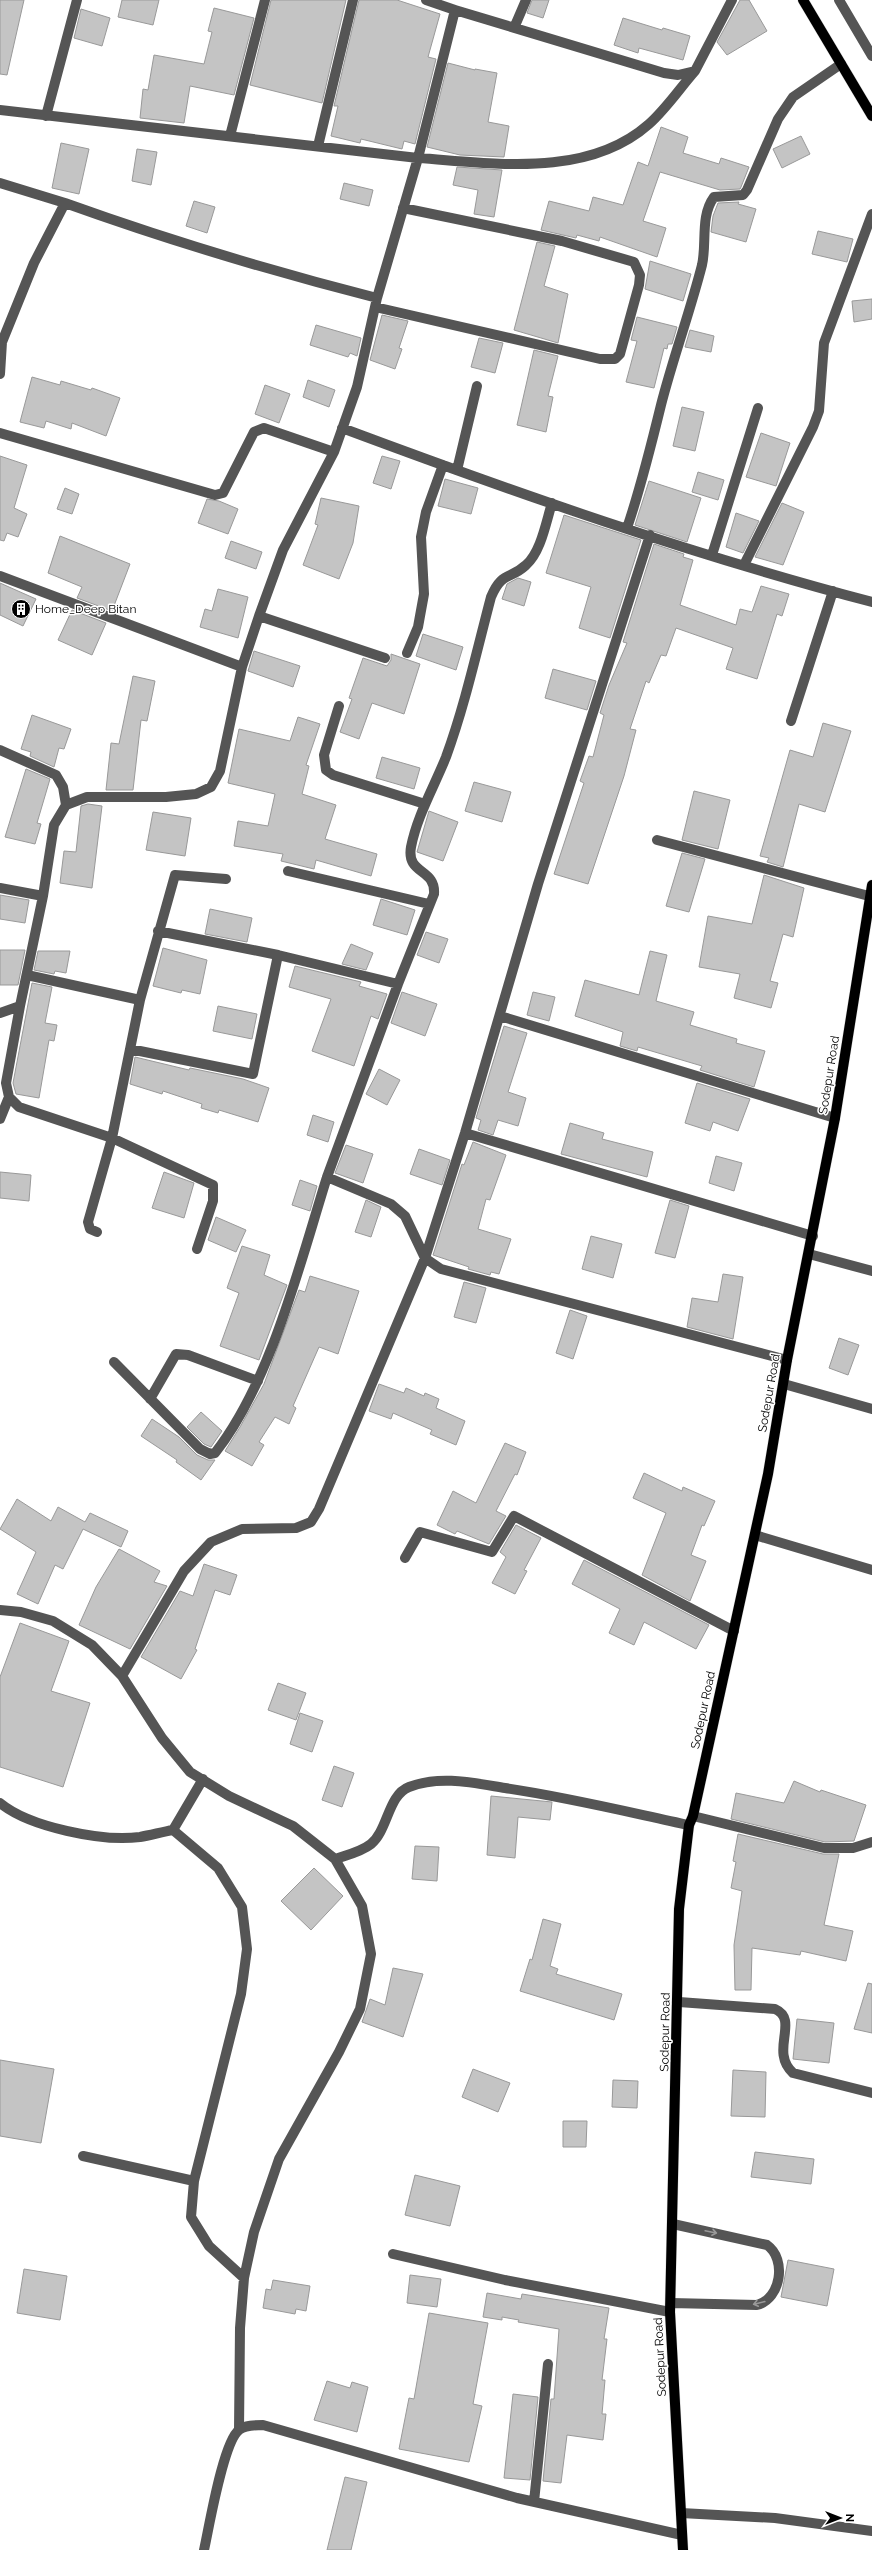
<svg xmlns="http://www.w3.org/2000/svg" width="872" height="2550" viewBox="0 0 872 2550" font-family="Raleway,sans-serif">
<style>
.building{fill:#c4c4c4;stroke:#999}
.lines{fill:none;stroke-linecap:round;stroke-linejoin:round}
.major-casing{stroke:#dbdbdb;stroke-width:11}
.minor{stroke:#555;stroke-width:10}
.major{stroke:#000;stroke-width:10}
.oneway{stroke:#999}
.labels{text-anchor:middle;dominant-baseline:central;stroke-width:3;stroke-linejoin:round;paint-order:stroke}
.poi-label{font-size:12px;fill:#000;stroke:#fff;text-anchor:start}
.street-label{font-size:12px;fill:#000;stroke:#fff}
</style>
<rect width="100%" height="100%" fill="#fff"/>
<path class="building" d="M 0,0 L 24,0 L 7,75 L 0,74 Z
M 122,0 L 159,0 L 153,25 L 118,17 Z
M 271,0 L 346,0 L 322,103 L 250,85 Z
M 359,0 L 397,0 L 440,14 L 428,57 L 436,59 L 415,144 L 404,141 L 402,149 L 361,139 L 360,143 L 331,136 L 338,106 L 334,106 Z
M 532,0 L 549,0 L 543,18 L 527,13 Z
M 740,0 L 749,0 L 767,31 L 727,55 L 717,42 Z
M 214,8 L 254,18 L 234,95 L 190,86 L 184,123 L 140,118 L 143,89 L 148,90 L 154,55 L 204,64 L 212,32 L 208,31 Z
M 81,9 L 110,18 L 102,46 L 74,38 Z
M 623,18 L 662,30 L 663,28 L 690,36 L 683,60 L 639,48 L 638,53 L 614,45 Z
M 448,63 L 475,70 L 475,69 L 497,73 L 488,122 L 509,126 L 504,157 L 460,155 L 427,147 Z
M 661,127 L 688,137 L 683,153 L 719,164 L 721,158 L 749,167 L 741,187 L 740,189 L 720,190 L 660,172 L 643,221 L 666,228 L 657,257 L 600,237 L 599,241 L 577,235 L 576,238 L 541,230 L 549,201 L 589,211 L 593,197 L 623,205 L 638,162 L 648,166 Z
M 801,136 L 810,154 L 782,168 L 773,149 Z
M 61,143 L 89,149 L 79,194 L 52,188 Z
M 137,149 L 157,152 L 151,185 L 132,181 Z
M 457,167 L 502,170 L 494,217 L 474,214 L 478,190 L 453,185 Z
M 344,183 L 373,190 L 369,206 L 340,199 Z
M 194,201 L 215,207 L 207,233 L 186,226 Z
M 739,202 L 738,204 L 756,209 L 746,242 L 711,232 L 713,216 L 718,203 Z
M 818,231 L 853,239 L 847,262 L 812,254 Z
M 537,242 L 555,246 L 544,286 L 568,294 L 558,343 L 514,330 Z
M 650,261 L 691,274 L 683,301 L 645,289 Z
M 872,299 L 872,319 L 854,322 L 852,301 Z
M 382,315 L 408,321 L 399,348 L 402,349 L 395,369 L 370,360 Z
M 637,317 L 677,327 L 672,344 L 668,344 L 667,349 L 664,348 L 654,388 L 626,382 L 637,341 L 631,340 Z
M 316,325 L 361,338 L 357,356 L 350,353 L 348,357 L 310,345 Z
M 690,330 L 714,336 L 711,352 L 685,347 Z
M 479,338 L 503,343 L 495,373 L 471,367 Z
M 534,350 L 558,356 L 548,396 L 553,397 L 546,432 L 517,425 Z
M 32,377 L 60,385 L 61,381 L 91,390 L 92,388 L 120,398 L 106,436 L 72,423 L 71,429 L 46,421 L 44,428 L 20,422 Z
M 308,380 L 335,390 L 329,407 L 303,397 Z
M 265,385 L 290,394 L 279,423 L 255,414 Z
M 682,407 L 704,412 L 695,451 L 673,446 Z
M 761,433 L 790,443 L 776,486 L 746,477 Z
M 0,456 L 27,465 L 14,508 L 27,514 L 18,537 L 7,533 L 4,541 L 0,540 Z
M 382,456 L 400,461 L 391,489 L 373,483 Z
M 698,472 L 724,480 L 718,500 L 692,492 Z
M 445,479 L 478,488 L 471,514 L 438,506 Z
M 649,481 L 701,498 L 687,542 L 635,525 Z
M 65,488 L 79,494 L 72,514 L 57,509 Z
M 321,498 L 359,506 L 353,543 L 339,579 L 303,565 L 318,525 L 315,524 Z
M 207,499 L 219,501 L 238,509 L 228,534 L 198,523 Z
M 782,503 L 804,512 L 783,565 L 755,557 Z
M 736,513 L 759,521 L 743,553 L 726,547 Z
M 564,515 L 641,540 L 610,638 L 579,628 L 591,587 L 546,573 Z
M 60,536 L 130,564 L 112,611 L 77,598 L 82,587 L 48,573 Z
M 231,541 L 262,552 L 256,569 L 225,558 Z
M 654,544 L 684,554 L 683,557 L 693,560 L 680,605 L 736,625 L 740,609 L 752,612 L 761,586 L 789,594 L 782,616 L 777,614 L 757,679 L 726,669 L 733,648 L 676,628 L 666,656 L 661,655 L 649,683 L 646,681 L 630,729 L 636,730 L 624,776 L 588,884 L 554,874 L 584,783 L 580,781 L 589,756 L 593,757 L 604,715 L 600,713 L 609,685 L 627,643 L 623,642 Z
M 518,578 L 531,582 L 524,606 L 502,599 L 507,584 Z
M 0,583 L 36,599 L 23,626 L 0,615 Z
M 218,589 L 248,597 L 238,638 L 200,627 L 205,609 L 212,611 Z
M 72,610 L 106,623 L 92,655 L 58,640 Z
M 423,634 L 463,647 L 456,670 L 416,656 Z
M 254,651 L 300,666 L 293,687 L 248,671 Z
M 391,654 L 420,664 L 404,714 L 372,703 L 359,739 L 340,732 L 352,699 L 349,698 L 363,658 L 387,666 L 391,660 Z
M 553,669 L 596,681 L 587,710 L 545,698 Z
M 133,676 L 155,681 L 147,721 L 141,720 L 133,790 L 106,790 L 111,743 L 119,744 Z
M 32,715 L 71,729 L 64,749 L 59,748 L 54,767 L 30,756 L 31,752 L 21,749 Z
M 298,717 L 320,724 L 306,765 L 309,766 L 302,794 L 336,805 L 325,839 L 377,854 L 371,876 L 316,860 L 314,869 L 281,861 L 283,854 L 234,846 L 238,821 L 268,826 L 275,794 L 228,783 L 239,729 L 290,741 Z
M 823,723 L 851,731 L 825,812 L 799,804 L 783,867 L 767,862 L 769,858 L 760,856 L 790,750 L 813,757 Z
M 382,757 L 420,768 L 414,789 L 376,778 Z
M 26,769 L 50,779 L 37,823 L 41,824 L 35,844 L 5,837 Z
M 474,782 L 511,792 L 502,822 L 465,811 Z
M 694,791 L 730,800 L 718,849 L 682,840 Z
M 88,804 L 102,806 L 92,888 L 60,883 L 64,851 L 76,852 L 81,806 Z
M 429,811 L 458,822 L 443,861 L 417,852 Z
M 153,812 L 191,818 L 185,856 L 146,850 Z
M 682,853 L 705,859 L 689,912 L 666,906 Z
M 764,875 L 804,888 L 793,937 L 783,934 L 770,981 L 778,983 L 771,1008 L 734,998 L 740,974 L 699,967 L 708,916 L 752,924 Z
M 0,895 L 29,900 L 25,923 L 0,919 Z
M 381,899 L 415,910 L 407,935 L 373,925 Z
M 210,909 L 252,918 L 247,942 L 205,934 Z
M 426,932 L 448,939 L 439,963 L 417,955 Z
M 351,944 L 373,953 L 366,970 L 342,964 Z
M 163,948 L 207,960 L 200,994 L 182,990 L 181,993 L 153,986 Z
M 0,950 L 25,950 L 18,985 L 0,985 Z
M 38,951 L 70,951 L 66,973 L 55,971 L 54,974 L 34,970 Z
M 650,951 L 667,955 L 656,1001 L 694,1012 L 690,1025 L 737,1039 L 736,1043 L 765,1051 L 754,1087 L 700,1070 L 702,1066 L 638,1047 L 637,1051 L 620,1046 L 623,1032 L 575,1016 L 585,980 L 639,995 Z
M 295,966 L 361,982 L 359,986 L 387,994 L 378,1019 L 371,1016 L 354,1066 L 312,1051 L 331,999 L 289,987 Z
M 32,983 L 52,987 L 45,1023 L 57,1025 L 54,1041 L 49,1040 L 39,1098 L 16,1094 L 13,1083 Z
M 402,992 L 437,1004 L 425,1036 L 391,1023 Z
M 533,992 L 555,997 L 549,1021 L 527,1015 Z
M 218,1006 L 257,1014 L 252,1039 L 213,1031 Z
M 504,1026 L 527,1033 L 508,1092 L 526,1098 L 518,1126 L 498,1120 L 493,1135 L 478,1130 L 481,1120 L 476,1118 Z
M 135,1057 L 189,1070 L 190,1068 L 243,1079 L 269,1088 L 258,1122 L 219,1110 L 218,1113 L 201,1108 L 202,1104 L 163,1091 L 162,1094 L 130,1084 Z
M 379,1069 L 400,1080 L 387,1105 L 366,1094 Z
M 697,1083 L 750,1099 L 738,1131 L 713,1122 L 710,1131 L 685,1123 Z
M 313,1115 L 334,1122 L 328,1142 L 307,1135 Z
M 570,1123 L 604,1133 L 602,1139 L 653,1152 L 647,1177 L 561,1154 Z
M 473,1142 L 506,1155 L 490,1200 L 486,1199 L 478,1229 L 511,1239 L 499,1274 L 491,1272 L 490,1275 L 468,1269 L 469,1267 L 433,1255 L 462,1164 L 464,1165 Z
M 346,1145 L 373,1154 L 363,1183 L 335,1173 Z
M 419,1149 L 450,1160 L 442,1185 L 410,1174 Z
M 716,1156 L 742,1163 L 734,1191 L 709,1183 Z
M 0,1172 L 31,1175 L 29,1201 L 0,1198 Z
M 164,1172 L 194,1183 L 184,1218 L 152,1208 Z
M 300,1180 L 317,1186 L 310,1211 L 292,1205 Z
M 366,1200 L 381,1207 L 371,1237 L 355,1232 Z
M 670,1200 L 689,1206 L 675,1258 L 655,1253 Z
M 216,1217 L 246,1230 L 236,1252 L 208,1240 Z
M 591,1236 L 622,1244 L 613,1278 L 582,1269 Z
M 242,1246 L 270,1255 L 264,1275 L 287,1285 L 259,1360 L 220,1346 L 239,1293 L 227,1288 Z
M 723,1274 L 743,1277 L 733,1339 L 687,1327 L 692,1298 L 718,1302 Z
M 310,1276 L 359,1291 L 338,1354 L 319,1347 L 293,1406 L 296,1408 L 289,1424 L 275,1417 L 259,1442 L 264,1445 L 252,1466 L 225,1451 L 240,1427 L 264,1384 L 299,1290 L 305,1292 Z
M 464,1282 L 486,1288 L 476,1323 L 454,1317 Z
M 570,1310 L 587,1316 L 573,1359 L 556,1353 Z
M 839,1338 L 859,1345 L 848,1375 L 829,1368 Z
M 379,1384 L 404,1393 L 406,1388 L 424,1396 L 425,1393 L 439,1399 L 436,1408 L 465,1421 L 456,1445 L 430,1434 L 432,1430 L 393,1413 L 391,1419 L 369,1411 Z
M 201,1412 L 222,1431 L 211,1447 L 204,1444 L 187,1427 Z
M 152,1419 L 179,1437 L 197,1455 L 208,1460 L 215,1460 L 201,1480 L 176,1462 L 177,1460 L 141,1436 Z
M 505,1443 L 526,1452 L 517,1475 L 515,1474 L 496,1511 L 506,1516 L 489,1544 L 457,1531 L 455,1534 L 437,1525 L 453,1491 L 476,1503 Z
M 644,1473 L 682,1491 L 683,1487 L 715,1501 L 704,1526 L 702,1525 L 691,1555 L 706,1561 L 690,1601 L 642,1575 L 666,1513 L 633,1498 Z
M 17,1499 L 51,1521 L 58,1507 L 85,1522 L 90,1513 L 128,1531 L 121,1547 L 83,1529 L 63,1569 L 55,1565 L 38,1604 L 17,1594 L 36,1552 L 0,1529 Z
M 516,1525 L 541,1538 L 524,1570 L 527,1571 L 515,1594 L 492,1583 L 506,1557 L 500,1552 Z
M 119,1549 L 160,1571 L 154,1582 L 167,1586 L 130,1649 L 79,1625 L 96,1587 Z
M 584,1560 L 709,1625 L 696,1649 L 644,1622 L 634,1645 L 609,1633 L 620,1609 L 572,1584 Z
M 204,1564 L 237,1575 L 230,1595 L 215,1590 L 195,1649 L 197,1650 L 181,1679 L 141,1657 L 180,1591 L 193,1596 Z
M 20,1623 L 69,1641 L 51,1691 L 90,1703 L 63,1787 L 0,1767 L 0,1677 Z
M 278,1683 L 306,1693 L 296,1720 L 268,1710 Z
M 300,1713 L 323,1721 L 312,1752 L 290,1744 Z
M 334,1766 L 354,1773 L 342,1807 L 322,1800 Z
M 794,1781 L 820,1792 L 821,1790 L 866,1805 L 854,1841 L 825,1842 L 731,1819 L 736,1793 L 784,1803 Z
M 491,1796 L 552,1802 L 550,1820 L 518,1817 L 515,1858 L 487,1855 Z
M 738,1834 L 823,1854 L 839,1854 L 824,1925 L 853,1931 L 846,1961 L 801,1951 L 800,1955 L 752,1948 L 751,1990 L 735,1990 L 734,1945 L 742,1891 L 731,1888 L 736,1862 L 733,1861 Z
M 415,1846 L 439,1847 L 437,1881 L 412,1879 Z
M 314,1868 L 343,1896 L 311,1930 L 281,1901 Z
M 543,1919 L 561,1924 L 550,1966 L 558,1969 L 556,1974 L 622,1994 L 614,2020 L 520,1991 L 530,1959 L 532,1960 Z
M 393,1968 L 423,1974 L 403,2037 L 362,2022 L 370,1999 L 385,2005 Z
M 868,1983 L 872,1984 L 872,2033 L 854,2029 Z
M 797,2019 L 834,2023 L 829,2063 L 793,2059 Z
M 0,2060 L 54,2069 L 41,2143 L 0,2136 Z
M 473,2069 L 510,2083 L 498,2112 L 462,2097 Z
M 733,2070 L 766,2072 L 765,2117 L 731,2116 Z
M 613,2080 L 638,2081 L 637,2108 L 612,2107 Z
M 563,2121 L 587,2121 L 586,2147 L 563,2147 Z
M 755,2152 L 814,2159 L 811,2184 L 751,2177 Z
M 415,2175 L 460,2186 L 450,2226 L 405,2215 Z
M 788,2260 L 834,2269 L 827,2306 L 781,2297 Z
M 24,2269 L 67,2276 L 60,2320 L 17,2313 Z
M 410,2275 L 441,2279 L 437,2307 L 407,2303 Z
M 273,2280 L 310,2286 L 306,2311 L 296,2309 L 295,2314 L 263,2308 L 266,2289 L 271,2290 Z
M 487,2293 L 521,2299 L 522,2294 L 609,2308 L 604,2339 L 607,2339 L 602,2380 L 605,2380 L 602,2414 L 606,2414 L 603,2440 L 567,2435 L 561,2483 L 543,2481 L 551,2399 L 554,2399 L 559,2329 L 518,2322 L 519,2320 L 502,2317 L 502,2320 L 483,2317 Z
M 429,2313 L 488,2323 L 473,2404 L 482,2406 L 469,2462 L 399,2449 L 409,2398 L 414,2399 Z
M 327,2381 L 350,2388 L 352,2382 L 368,2387 L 357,2432 L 314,2420 Z
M 513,2394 L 538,2397 L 530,2480 L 504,2478 Z
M 345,2477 L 367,2482 L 351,2550 L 327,2550 Z"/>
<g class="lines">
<defs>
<path id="major" d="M 803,0 L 872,116
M 683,2550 L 670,2312 L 679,1909 L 689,1825 L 693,1816 L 768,1474 L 787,1360 L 835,1118 L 872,885"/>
</defs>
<use href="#major" class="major-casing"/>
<path class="minor" d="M 426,0 L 455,10
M 839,0 L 872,56
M 514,28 L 526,0
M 0,110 L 418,158 L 455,10 L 664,73 L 678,75 L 695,71 L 732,0
M 46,116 L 77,0
M 230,136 L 265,0
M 318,146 L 353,0
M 0,183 L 65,203 L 34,263 L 2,342 L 0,341
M 65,203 C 168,240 271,271 377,298
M 375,307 L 600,359 L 615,359 L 620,354 L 639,285 L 640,275 L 634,262 L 562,241 L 403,208
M 0,374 L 2,342
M 342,428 C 516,493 693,555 872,602
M 0,433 L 215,495 L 223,493 L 254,432 L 264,428 L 334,452
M 457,470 L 477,386
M 627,528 C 641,487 651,446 661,405 C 673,358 690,312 702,265 C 707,243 700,216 714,197 L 743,195 L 747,190 L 778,119 L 793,97 L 841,64
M 712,555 L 758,408
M 744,565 L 813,427 L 819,411 L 824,343 L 872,214
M 0,576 L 242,667
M 259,616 L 385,658
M 407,653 L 418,627 L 424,594 L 421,537 L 426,512 L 443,465
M 339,706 L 324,755 L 326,770 L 333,775 L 425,804
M 791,721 L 833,591
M 0,750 L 56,775 L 63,787 L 66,805
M 657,840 L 869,896
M 288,871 L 429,904
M 0,888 L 43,896
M 158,931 L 278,955 L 398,984
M 27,975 L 140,1000
M 20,1006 L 6,1083 L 9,1097 L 19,1107 L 112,1138 L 140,1000 L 175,875 L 226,879
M 0,1013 L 20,1006 L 43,896 L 54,825 L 66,805 L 87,797 L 166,797 L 196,794 L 211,787 L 220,771 L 242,667 L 259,616 L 283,550 L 334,452 L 357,387 L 377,298 L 418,158 C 493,163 587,179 649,124 C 666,109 680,88 695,71
M 500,1016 L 835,1118
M 130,1049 L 253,1074 L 278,955
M 0,1119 L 9,1097
M 465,1133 L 813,1236
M 327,1177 L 398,984 L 434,894 C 436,868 406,875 411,847 C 417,816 434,787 446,757 C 465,705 477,650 491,597 C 502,571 510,580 526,565 C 541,552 546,522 552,503
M 97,1232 L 90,1229 L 88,1222 L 112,1138 L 213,1185 L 213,1201 L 197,1249
M 809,1254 L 872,1271
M 114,1362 L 200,1449 L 210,1454 L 215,1453 C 271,1382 300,1263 327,1177 L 391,1204 L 405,1216 L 425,1258 L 441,1269 L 787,1360
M 784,1384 L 872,1409
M 150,1399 L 176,1354 L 188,1355 L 258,1381
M 755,1535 L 872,1570
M 405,1558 L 420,1532 L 492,1552 L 514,1516 L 734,1631
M 0,1610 L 21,1612 L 53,1621 L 92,1645 L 122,1676 L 162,1738 L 190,1772 L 229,1796 L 293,1826 L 335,1859 L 362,1906 L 371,1954 L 360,2009 L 339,2052 L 279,2159 L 254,2232 L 244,2278 L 240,2328 L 239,2430
M 122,1676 L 184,1571 L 211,1542 L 242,1529 L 296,1528 L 311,1522 L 319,1509 L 425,1258 L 465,1133 L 538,884 L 650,535
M 0,1803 C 29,1827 102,1842 140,1837 C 151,1835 162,1832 173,1830 L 218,1868 L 242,1907 L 247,1949 L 241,1994 L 194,2181 L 83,2156
M 693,1816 L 824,1848 L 853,1848 L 872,1842
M 173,1830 L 203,1779
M 335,1859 C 347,1855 361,1852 371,1844 C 388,1830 388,1795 409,1787 C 440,1775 474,1783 505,1788 C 567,1797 628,1812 689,1825
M 679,2002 L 775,2009 C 800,2020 769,2051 793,2073 L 872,2093
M 194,2181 L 191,2217 L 209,2246 L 244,2278
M 393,2254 L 505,2280 L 670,2312
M 671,2303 L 757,2305 C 781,2299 787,2259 767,2245 L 673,2224
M 534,2502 L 548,2364
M 681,2513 L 775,2518 L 872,2531
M 204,2550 C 209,2528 223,2442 239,2430 C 245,2425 255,2425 263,2425 L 517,2498 L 682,2535"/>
<use href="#major" class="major"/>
</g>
<defs><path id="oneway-shaft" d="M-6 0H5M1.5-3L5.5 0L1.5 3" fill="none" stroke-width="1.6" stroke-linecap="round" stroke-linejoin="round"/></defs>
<g class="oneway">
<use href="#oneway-shaft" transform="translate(711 2232) rotate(12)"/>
<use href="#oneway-shaft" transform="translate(759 2303) rotate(166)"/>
</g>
<defs>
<symbol id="building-disc" viewBox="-11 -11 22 22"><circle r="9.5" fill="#000" stroke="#fff"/><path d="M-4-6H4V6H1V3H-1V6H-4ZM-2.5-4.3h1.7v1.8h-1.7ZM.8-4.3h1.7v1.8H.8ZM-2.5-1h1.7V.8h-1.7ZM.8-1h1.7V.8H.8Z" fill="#fff"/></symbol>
</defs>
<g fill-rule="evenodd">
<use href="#building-disc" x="10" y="598" width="22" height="22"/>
</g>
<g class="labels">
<g class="poi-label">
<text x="35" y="609">Home_Deep Bitan</text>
</g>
<g class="street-label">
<text transform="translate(829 1075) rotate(-81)">Sodepur Road</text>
<text transform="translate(769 1393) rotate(-80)">Sodepur Road</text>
<text transform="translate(703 1710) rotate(-78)">Sodepur Road</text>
<text transform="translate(665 2032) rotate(-89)">Sodepur Road</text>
<text transform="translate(660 2357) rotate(-93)">Sodepur Road</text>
</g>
</g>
<g transform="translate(840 2518) rotate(90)" stroke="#ffffff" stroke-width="3" paint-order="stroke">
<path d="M0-3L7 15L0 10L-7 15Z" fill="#000000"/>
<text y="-6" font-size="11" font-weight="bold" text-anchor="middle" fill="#000000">N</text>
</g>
</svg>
